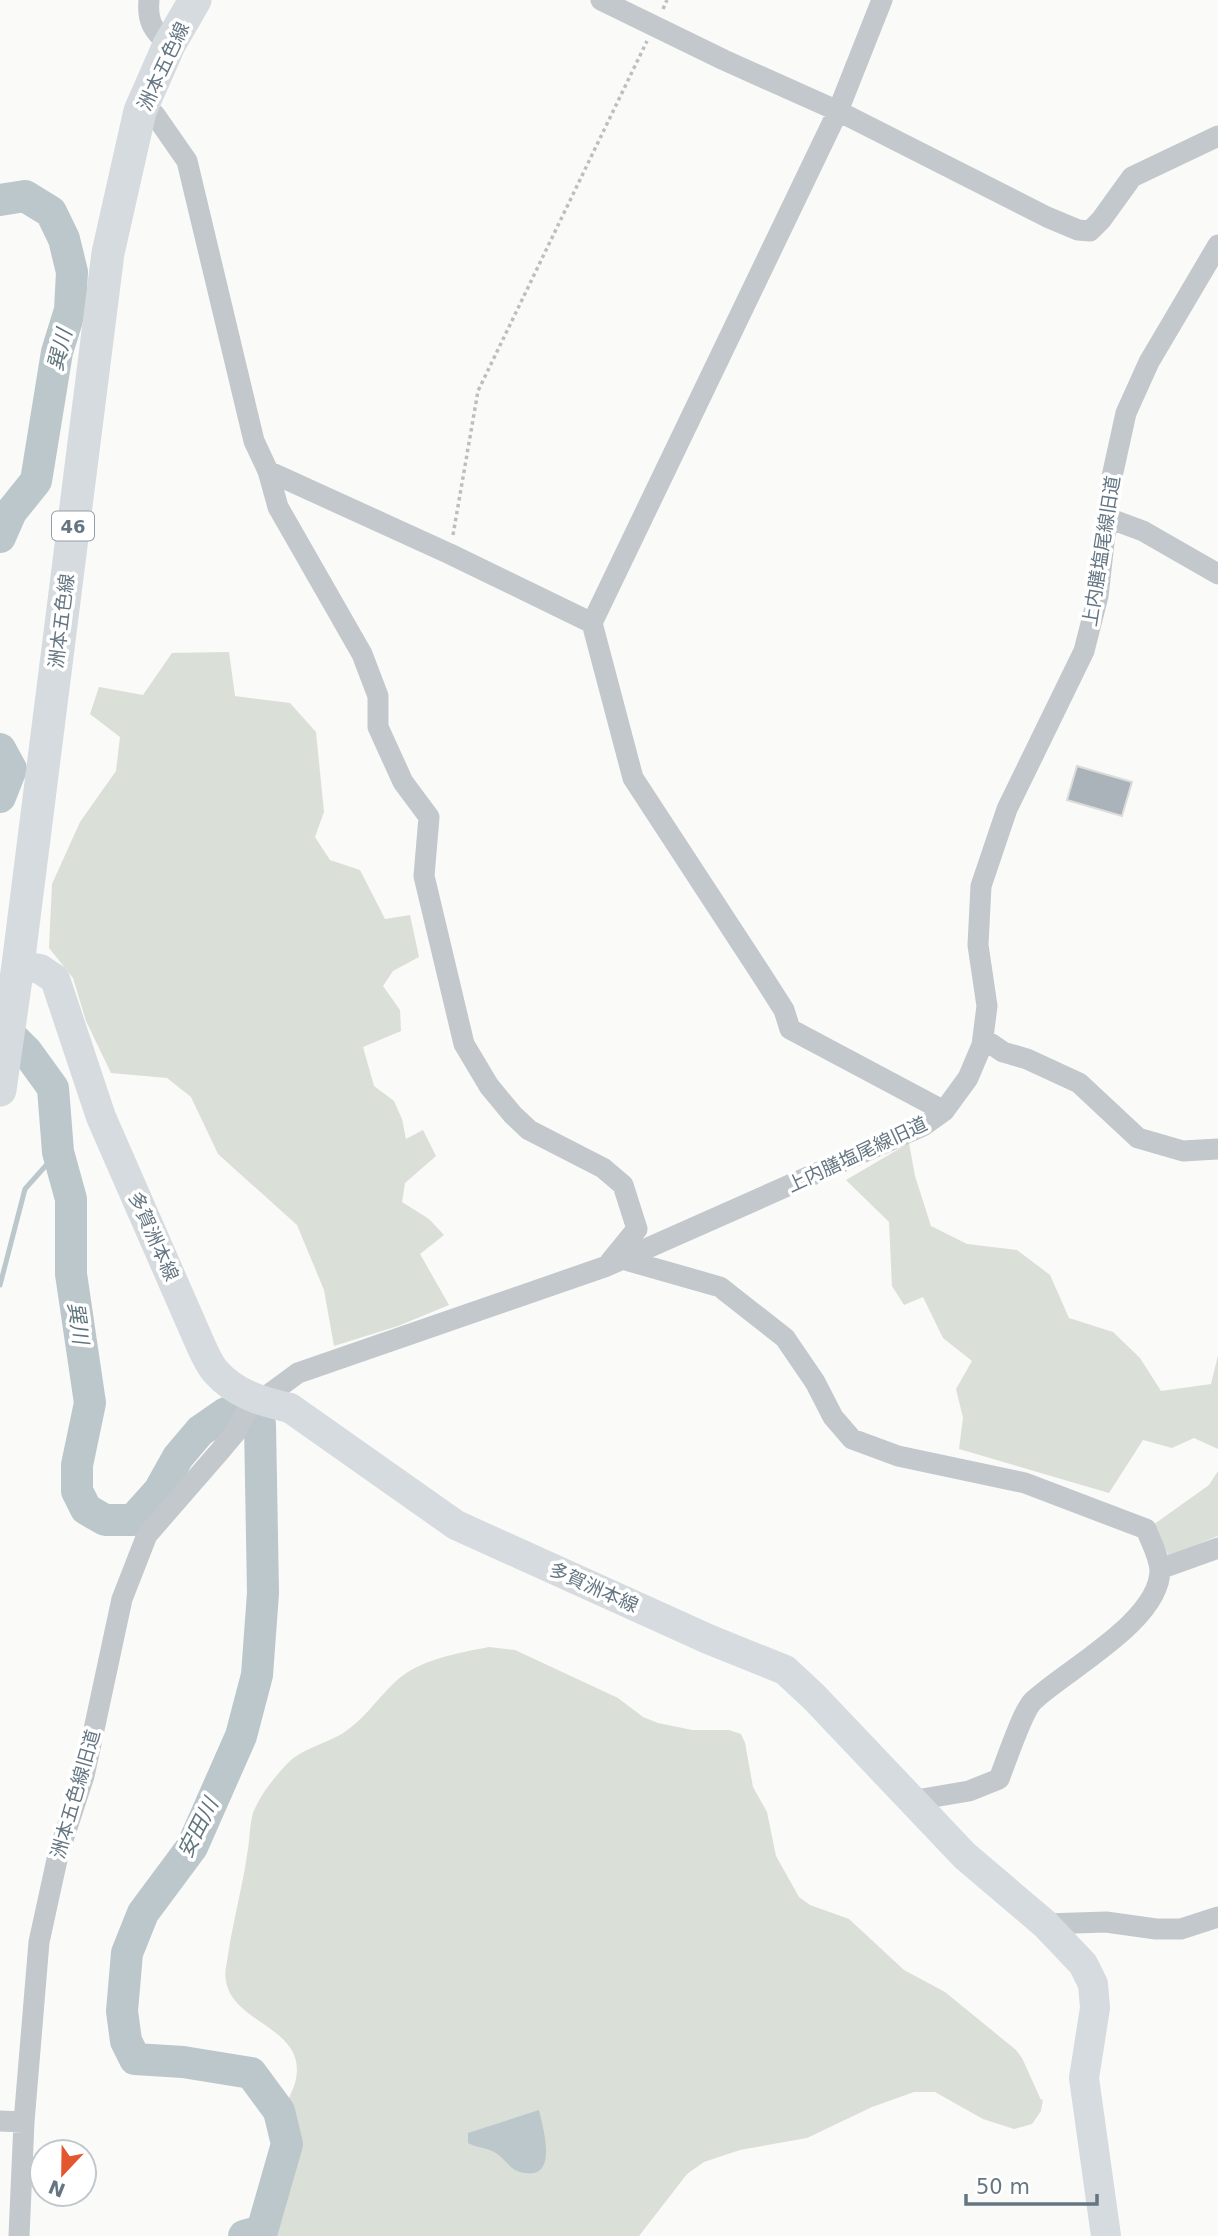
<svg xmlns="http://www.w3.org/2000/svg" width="1218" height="2236" viewBox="0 0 1218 2236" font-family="'DejaVu Sans','Noto Sans JP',sans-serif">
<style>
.green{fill:#dadfd7}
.water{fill:#bbc7cb}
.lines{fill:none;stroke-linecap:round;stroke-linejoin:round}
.stream{stroke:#bbc7cb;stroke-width:5}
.river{stroke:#bbc7cb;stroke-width:32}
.building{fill:#aab3b9;stroke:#dcdcda;stroke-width:2}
.path{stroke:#bbbfc2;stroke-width:3.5;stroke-dasharray:3.5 3.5;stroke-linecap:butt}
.street{stroke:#c3c8cc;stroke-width:21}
.secondary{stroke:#d6dbdf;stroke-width:30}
.primary{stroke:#d6dbdf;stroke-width:33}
.labels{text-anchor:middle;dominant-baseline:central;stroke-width:7;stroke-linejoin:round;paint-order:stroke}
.shield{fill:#fff;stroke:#939fa8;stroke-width:2}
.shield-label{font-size:18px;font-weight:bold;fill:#657683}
.street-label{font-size:19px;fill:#657683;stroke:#fff}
.water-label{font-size:21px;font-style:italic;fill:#60757c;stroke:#fff}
</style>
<rect width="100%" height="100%" fill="#fafaf8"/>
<path class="green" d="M 229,652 L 235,696 L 290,703 L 316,732 L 324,812 L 315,837 L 330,860 L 360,870 L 385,919 L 410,915 L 419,957 L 393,971 L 383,986 L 400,1010 L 401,1031 L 363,1047 L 374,1086 L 394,1101 L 402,1119 L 406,1139 L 423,1130 L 436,1156 L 405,1183 L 402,1202 L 429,1219 L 444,1235 L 420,1254 L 449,1305 L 398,1326 L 334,1346 L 324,1290 L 297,1225 L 218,1154 L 191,1097 L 167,1078 L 111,1073 L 86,1021 L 73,978 L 49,948 L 52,884 L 80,822 L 116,771 L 120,737 L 90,714 L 99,687 L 143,695 L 172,653 Z
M 909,1143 L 915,1176 L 931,1226 L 967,1244 L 1017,1250 L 1050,1275 L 1069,1318 L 1113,1332 L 1140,1358 L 1161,1391 L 1211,1384 L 1218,1355 L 1218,1449 L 1194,1438 L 1172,1448 L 1143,1440 L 1109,1493 L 959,1449 L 963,1418 L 956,1389 L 972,1361 L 943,1338 L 923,1297 L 904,1305 L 892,1286 L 889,1222 L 846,1180 Z
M 1218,1471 L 1218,1536 L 1169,1556 L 1153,1525 L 1209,1485 Z
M 489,1647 L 515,1650 L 618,1698 L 643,1717 L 658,1723 L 692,1730 L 729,1730 L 741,1734 L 745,1743 L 753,1787 L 767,1812 L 776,1856 L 799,1897 L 810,1905 L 849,1919 L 904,1970 L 945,1992 L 1016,2050 L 1022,2058 L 1041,2100 L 1043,2099 L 1041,2111 L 1032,2124 L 1014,2129 L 983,2119 L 935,2092 L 914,2092 L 872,2107 L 807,2138 L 740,2150 L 704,2162 L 687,2174 L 639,2236 L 266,2236 L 288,2167 L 292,2143 L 291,2123 L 284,2109 C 288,2099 294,2089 296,2079 C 306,2027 233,2024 226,1981 C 224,1972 227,1964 228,1955 C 233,1921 242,1889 247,1855 C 250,1841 249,1827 253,1813 C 260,1795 273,1779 286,1765 C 303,1746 331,1744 350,1728 C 367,1715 379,1697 395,1682 C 418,1660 458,1653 489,1647 Z"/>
<path class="water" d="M 539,2110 C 543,2129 560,2183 520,2172 C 509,2169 504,2157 494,2152 C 486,2147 476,2148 468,2143 L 468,2133 Z"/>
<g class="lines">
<path class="stream" d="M 0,1285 L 25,1189 L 58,1152"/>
<path class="river" d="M 0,200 L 25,196 L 51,212 L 64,239 L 72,272 L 70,310 L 57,352 L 36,481 L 11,512 L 0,537
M 0,749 L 11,769 L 0,797
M 0,1025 L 27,1052 L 53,1088 L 58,1152 L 71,1199 L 71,1274 L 90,1403 L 77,1465 L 77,1491 L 86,1509 L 105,1520 L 133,1520 L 159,1491 L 178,1457 L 200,1431 L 226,1413 L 260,1424 L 263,1593 L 257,1675 L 241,1736 L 192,1847 L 143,1913 L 127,1953 L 122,2011 L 126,2041 L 135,2059 L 183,2062 L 251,2073 L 279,2111 L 287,2144 L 262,2231 L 244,2236"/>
</g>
<path class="building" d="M 1077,766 L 1132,782 L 1122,816 L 1067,800 Z"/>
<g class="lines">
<path class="path" d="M 663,9 L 667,0
M 453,535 L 478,391 L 647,41"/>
<path class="street" d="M 149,0 C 147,22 153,30 169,45
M 601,0 L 724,60 L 838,111 L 1047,217 L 1078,230 L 1090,231 L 1101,220 L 1132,177 L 1218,136
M 882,0 L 838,111 L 592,623 L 633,778 L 763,977 L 784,1010 L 790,1029 L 944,1111
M 140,111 L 155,115 L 187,161 L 254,441 L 268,471 L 278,507 L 362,654 L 378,696 L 378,727 L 403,782 L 429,817 L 424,876 L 464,1044 L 489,1086 L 513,1115 L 529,1130 L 603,1168 L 623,1185 L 637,1229 L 610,1262
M 268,471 L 450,554 L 592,623
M 1108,518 L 1143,531 L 1218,574
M 984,1039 L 1003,1052 L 1027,1059 L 1079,1083 L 1138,1138 L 1183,1151 L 1218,1149
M 622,1259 L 720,1287 L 785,1338 L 815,1382 L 833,1417 L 852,1439 L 898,1456 L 1025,1483 L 1146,1529 C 1151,1542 1159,1556 1160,1570 C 1160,1621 1067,1669 1033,1701 C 1022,1712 1006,1762 999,1779 L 969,1791 L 910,1801
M 1160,1569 L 1218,1548
M 1045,1924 L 1106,1922 L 1156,1929 L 1181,1929 L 1218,1917
M 0,2121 L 24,2122
M 19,2236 L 24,2122 L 39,1942 L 58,1855 L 84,1776 L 122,1599 L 147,1535 L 220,1451 L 236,1432 L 246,1411 L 298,1373 L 607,1266 L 923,1126 L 944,1111 L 968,1078 L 982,1045 L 987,1006 L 978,945 L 981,886 L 1007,809 L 1084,651 L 1098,596 L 1111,481 L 1126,413 L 1149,362 L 1218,245"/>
<path class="secondary" d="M 18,965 L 40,969 L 55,979 L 101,1117 L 202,1348 C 206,1356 210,1366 216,1372 C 235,1394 263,1402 290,1408 L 456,1525 L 708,1639 L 785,1670 L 814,1697 L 965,1856 L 1045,1924 L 1083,1964 L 1093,1984 L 1095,2008 L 1084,2078 L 1106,2236"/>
<path class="primary" d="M 0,1090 L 18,965 L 108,253 L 140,111 L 169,45 L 195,0"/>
</g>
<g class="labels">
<rect class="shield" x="52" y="511.5" width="42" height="29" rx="5"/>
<g class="shield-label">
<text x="73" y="526">46</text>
</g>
<g class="street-label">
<text transform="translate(163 66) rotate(-65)">洲本五色線</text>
<text transform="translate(1101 551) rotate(-81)">上内膳塩尾線旧道</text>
<text transform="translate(61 621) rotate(-83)">洲本五色線</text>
<text transform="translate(857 1154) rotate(-25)">上内膳塩尾線旧道</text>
<text transform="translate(154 1236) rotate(66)">多賀洲本線</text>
<text transform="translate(594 1587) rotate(24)">多賀洲本線</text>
<text transform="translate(75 1794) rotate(-74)">洲本五色線旧道</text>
</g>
<g class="water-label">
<text transform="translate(60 350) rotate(-76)">巽川</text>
<text transform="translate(78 1323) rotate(82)">巽川</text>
<text transform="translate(198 1828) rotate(-63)">安田川</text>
</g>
</g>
<g transform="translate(63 2173) rotate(202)"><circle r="33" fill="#ffffff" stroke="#c1c8cd" stroke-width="2"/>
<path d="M0-5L12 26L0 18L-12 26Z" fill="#e4572e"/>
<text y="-10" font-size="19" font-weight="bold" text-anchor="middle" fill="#657683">N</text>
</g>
<path d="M966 2194v10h131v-10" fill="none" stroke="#657683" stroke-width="3.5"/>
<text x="976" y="2194" font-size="21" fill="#657683" stroke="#ffffff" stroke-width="5" paint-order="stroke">50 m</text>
</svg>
